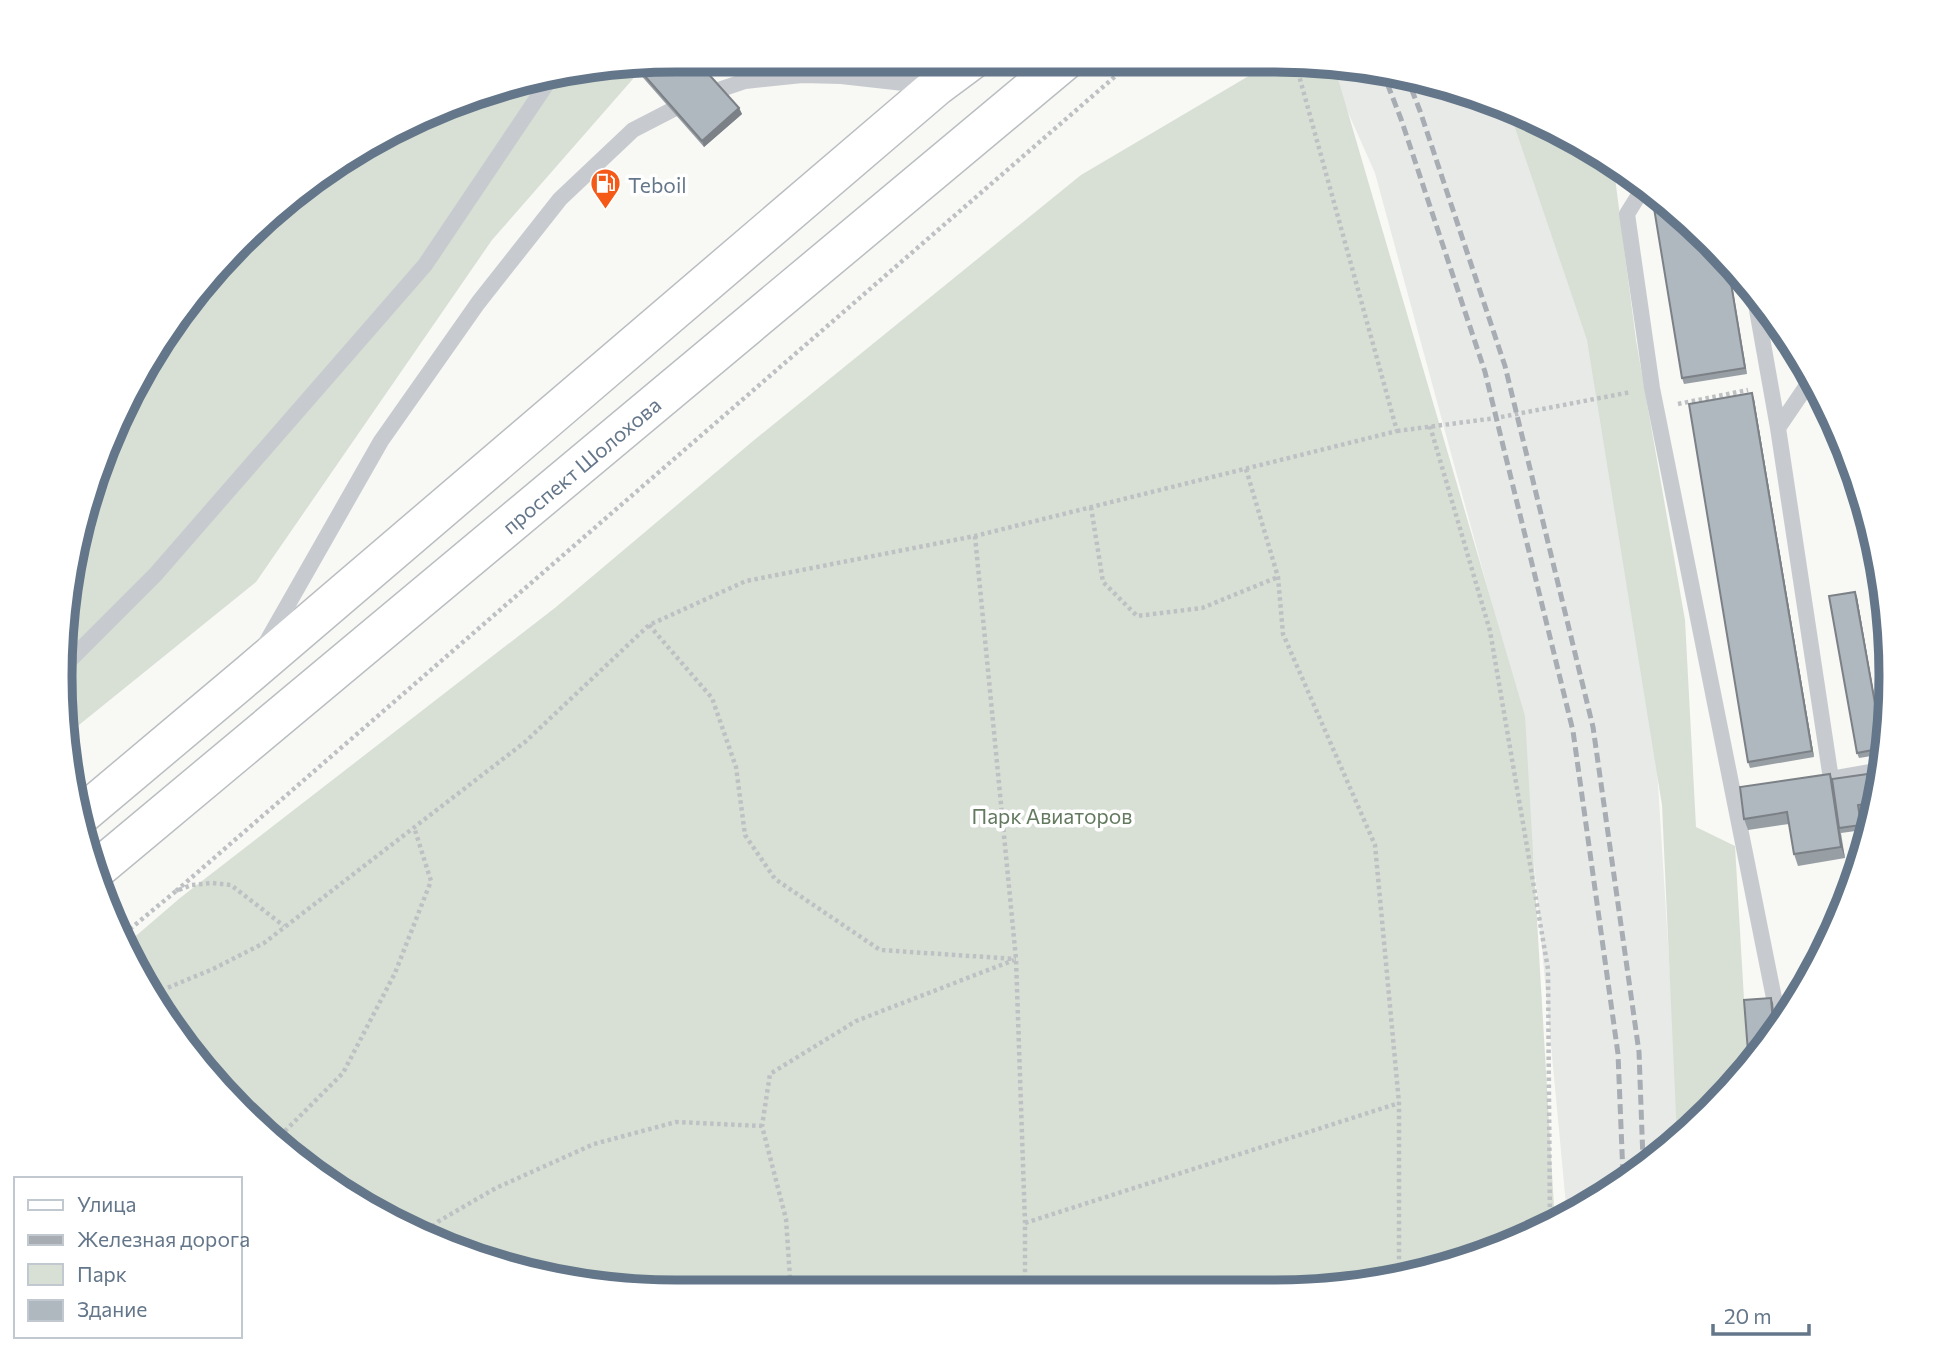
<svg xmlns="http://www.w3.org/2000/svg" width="1951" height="1352" viewBox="0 0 1951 1352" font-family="Commissioner,sans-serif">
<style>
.built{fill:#e8eae8}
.green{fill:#d8e0d5}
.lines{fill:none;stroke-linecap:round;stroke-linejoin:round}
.primary-casing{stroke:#babec2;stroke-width:41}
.path{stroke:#bec1c3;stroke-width:4.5;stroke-dasharray:3.5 3.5;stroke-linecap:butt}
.service{stroke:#c7cbcf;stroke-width:16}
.primary{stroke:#fff;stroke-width:38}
.rail{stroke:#a7adb3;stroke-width:5;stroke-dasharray:10 5;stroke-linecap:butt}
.wall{fill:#979ea4}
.shaded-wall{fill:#7b8186}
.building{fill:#b0b8bf;stroke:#7b8186;stroke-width:2}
.labels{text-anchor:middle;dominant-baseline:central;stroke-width:7;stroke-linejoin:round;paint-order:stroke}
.poi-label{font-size:21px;fill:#647689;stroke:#fff;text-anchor:start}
.street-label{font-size:21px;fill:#647689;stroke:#fff}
.park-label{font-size:21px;fill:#637a5f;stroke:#fff}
.rim{fill:none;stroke:#647689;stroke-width:9}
</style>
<rect width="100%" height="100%" fill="#f8f8f4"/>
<path class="built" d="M 1327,65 L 1395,71 L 1548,123 L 1650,658 L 1680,1134 L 1567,1215 L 1519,704 L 1375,173 Z"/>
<path class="green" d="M 1276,60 L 1334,65 L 1525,716 L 1555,1224 L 1548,1229 L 1395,1281 L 1275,1292 L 676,1292 L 555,1281 L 440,1245 L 333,1188 L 240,1112 L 123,947 L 180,898 L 556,607 L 753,441 L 1081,175 Z
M 646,64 L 492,240 L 256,582 L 69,733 L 65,596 L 107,440 L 212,270 L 334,163 L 516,81 Z
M 1509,110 L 1548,123 L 1614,170 L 1636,340 L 1685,620 L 1696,827 L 1735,846 L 1748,1067 L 1711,1112 L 1677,1137 L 1662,805 L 1587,340 Z"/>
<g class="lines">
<defs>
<path id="primary" d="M 79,817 L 249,674 L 937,86 L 972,60
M 96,870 L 1066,60"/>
</defs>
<use href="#primary" class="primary-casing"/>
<path class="path" d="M 1678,404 L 1748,390
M 1430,426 L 1490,631 L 1548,969 L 1550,1227
M 1397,431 L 1496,418 L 1631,392
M 1246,469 L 1278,577 L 1283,634 L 1375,845 L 1399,1103 L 1399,1279
M 1091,507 L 1103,582 L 1137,616 L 1202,608 L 1278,577
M 975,536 L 1016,959 L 1025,1223 L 1025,1292
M 649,625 L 712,698 L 736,767 L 745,835 L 775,879 L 880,950 L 1016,959
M 176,891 L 1134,60
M 119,938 L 176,891 L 192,885 L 212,883 L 231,885 L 284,926
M 155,993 L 213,969 L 264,943 L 525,742 L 649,625 L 746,581 L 975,536 L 1397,431 L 1295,61
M 275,1141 L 343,1073 L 395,973 L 431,881 L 414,827
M 1025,1223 L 1399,1103
M 422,1236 L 439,1221 L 496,1188 L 594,1144 L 676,1122 L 762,1126
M 791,1292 L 786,1219 L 762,1126 L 770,1074 L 856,1021 L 1014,960"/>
<path class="service" d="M 1642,190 L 1627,214 L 1652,388 L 1780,1028
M 1754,293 L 1778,428
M 1812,378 L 1778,428 L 1831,779 L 1882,770
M 266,643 L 381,441 L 478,303 L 560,199 L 633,130 L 695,98 L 745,81 L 802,75 L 841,76 L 931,86
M 67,663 L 155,575 L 425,265 L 552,76"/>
<use href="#primary" class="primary"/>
<path class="rail" d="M 1382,70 L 1401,119 L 1485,372 L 1573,731 L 1618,1054 L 1623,1175
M 1406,75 L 1420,111 L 1505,366 L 1593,727 L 1639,1052 L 1643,1160"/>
</g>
<path class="wall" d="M 636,66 L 739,108 L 742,114 L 704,147 L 638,72 Z
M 1711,240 L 1747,374 L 1684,384 L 1682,378 Z
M 1752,393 L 1754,399 L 1814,757 L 1750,768 L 1748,762 Z
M 1829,421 L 1845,440 L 1856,476 L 1840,451 Z
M 1855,592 L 1857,597 L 1884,751 L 1884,754 L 1859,758 L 1857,753 Z
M 1830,774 L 1832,779 L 1880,797 L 1876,808 L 1860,811 L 1863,830 L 1841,833 L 1845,858 L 1798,866 L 1794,854 L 1789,824 L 1748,830 L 1744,819 Z"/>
<path class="shaded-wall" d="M 739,108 L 742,114 L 704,147 L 702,141 Z
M 1727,259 L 1728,261 L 1747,374 L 1745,368 Z
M 1752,393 L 1754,399 L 1814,757 L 1812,751 Z
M 1855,592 L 1857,597 L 1884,752 L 1883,748 Z
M 1830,774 L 1834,785 L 1839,828 L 1845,858 L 1841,847 Z
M 1771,998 L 1773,1003 L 1776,1033 L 1774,1035 Z"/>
<path class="building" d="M 676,60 L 696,60 L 739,108 L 702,141 L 636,66 L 638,64 Z
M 1657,201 L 1711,240 L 1727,259 L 1745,368 L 1682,378 L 1653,202 Z
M 1752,393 L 1812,751 L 1748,762 L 1689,404 Z
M 1833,419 L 1845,440 L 1848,453 L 1829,421 Z
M 1855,592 L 1883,748 L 1857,753 L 1829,596 Z
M 1882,772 L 1880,797 L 1878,802 L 1858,805 L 1861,825 L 1839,828 L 1832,779 Z
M 1830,774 L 1841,847 L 1794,854 L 1787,812 L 1744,819 L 1740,787 Z
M 1771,998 L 1774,1035 L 1749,1065 L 1744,1000 Z"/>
<defs>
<symbol id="fuel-pin" viewBox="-11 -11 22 30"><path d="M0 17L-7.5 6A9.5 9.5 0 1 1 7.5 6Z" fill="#f55917" stroke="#fff"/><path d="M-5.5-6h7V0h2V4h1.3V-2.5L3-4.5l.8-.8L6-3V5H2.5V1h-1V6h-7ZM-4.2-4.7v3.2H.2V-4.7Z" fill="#fff"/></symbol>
</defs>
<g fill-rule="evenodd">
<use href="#fuel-pin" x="588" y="166" width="35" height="47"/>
</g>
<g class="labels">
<g class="poi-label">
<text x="628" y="184">Teboil</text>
</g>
<g class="street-label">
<text transform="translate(581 465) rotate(-40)">проспект Шолохова</text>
</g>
<g class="park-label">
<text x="1052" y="815">Парк Авиаторов</text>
</g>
</g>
<path d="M0 0H1951V1352H0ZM676 72H1275A604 604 0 0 1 1879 676V676A604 604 0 0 1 1275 1280H676A604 604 0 0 1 72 676V676A604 604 0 0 1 676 72Z" fill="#fff" fill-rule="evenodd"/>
<path class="rim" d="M676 72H1275A604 604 0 0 1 1879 676V676A604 604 0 0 1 1275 1280H676A604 604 0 0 1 72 676V676A604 604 0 0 1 676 72Z"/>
<rect x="14" y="1177" width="228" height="161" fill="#ffffff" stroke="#c1c8d0" stroke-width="2"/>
<rect x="28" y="1200" width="35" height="10" fill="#ffffff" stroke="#c1c8d0" stroke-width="2"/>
<text x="77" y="1212" font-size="21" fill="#647689">Улица</text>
<rect x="28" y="1235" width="35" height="10" fill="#a7adb3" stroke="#c1c8d0" stroke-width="2"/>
<text x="77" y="1247" font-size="21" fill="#647689">Железная дорога</text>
<rect x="28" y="1264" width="35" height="21" fill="#d8e0d5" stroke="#c1c8d0" stroke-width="2"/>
<text x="77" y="1282" font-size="21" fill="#647689">Парк</text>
<rect x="28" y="1300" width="35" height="21" fill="#b0b8bf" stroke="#c1c8d0" stroke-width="2"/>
<text x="77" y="1317" font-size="21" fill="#647689">Здание</text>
<path d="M1713 1324v10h96v-10" fill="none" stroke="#647689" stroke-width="3.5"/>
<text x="1724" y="1324" font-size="21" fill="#647689" stroke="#ffffff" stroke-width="5" paint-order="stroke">20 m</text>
</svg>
